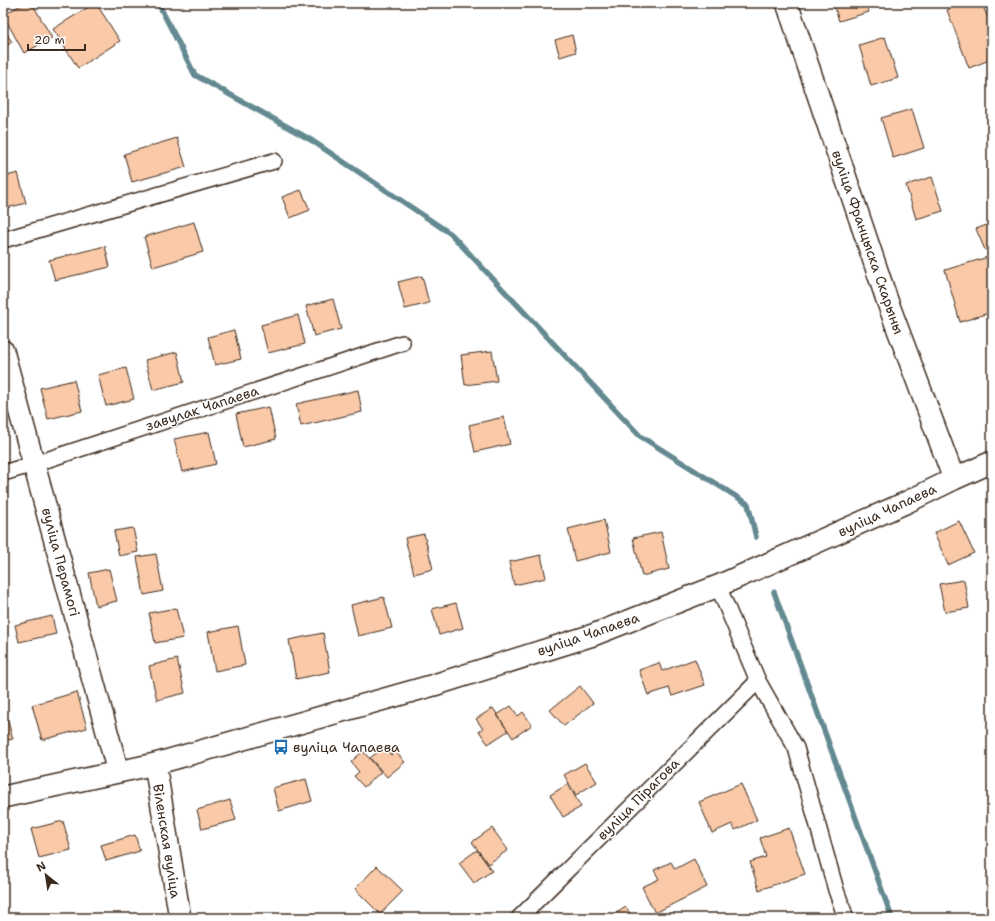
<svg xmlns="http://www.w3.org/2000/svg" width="995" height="921" viewBox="0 0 995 921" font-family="'Shantell Sans',sans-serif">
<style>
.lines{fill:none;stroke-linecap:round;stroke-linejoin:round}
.stream{stroke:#638991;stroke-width:5.5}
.building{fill:#f9c9a8;stroke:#3b2a1e}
.street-casing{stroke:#3b2a1e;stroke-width:18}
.secondary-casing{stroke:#3b2a1e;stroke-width:24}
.street{stroke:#fff;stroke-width:15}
.secondary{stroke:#fff;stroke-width:21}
.labels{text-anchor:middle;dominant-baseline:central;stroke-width:3;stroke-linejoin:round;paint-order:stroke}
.street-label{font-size:14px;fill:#3b2a1e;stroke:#fff}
.poi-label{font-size:14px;fill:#3b2a1e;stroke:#fff;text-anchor:start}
</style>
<rect width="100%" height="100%" fill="#fff"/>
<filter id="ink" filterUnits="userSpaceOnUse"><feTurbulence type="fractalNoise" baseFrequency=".025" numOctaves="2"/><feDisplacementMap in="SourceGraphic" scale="8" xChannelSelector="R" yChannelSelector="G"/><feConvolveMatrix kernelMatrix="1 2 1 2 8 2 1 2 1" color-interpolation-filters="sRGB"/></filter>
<g filter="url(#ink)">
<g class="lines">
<path class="stream" d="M 158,3 L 195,75 L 311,140 L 451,234 L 640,436 L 748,504 L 756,537
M 774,592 L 892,918"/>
</g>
<path class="building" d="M 25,3 L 32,3 L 52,38 L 24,53 L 3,15 Z
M 95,3 L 96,3 L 120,41 L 78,68 L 53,29 Z
M 833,3 L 866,3 L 869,12 L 839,21 Z
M 964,3 L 982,3 L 992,29 L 992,59 L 969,68 L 947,10 Z
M 3,28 L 12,42 L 3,48 Z
M 572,35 L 576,52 L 560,57 L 555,40 Z
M 885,37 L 898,78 L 871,86 L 859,45 Z
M 912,109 L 924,148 L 893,158 L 881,118 Z
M 177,138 L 186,167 L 132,182 L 124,154 Z
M 18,173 L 26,203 L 3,209 L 3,177 Z
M 932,177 L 943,211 L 916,219 L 906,185 Z
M 301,190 L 310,210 L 290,218 L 282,197 Z
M 194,222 L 203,252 L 153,267 L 144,237 Z
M 992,223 L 992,247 L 985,250 L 976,229 Z
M 105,246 L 110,267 L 55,280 L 49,260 Z
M 988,257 L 992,269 L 992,312 L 960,322 L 945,270 Z
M 422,276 L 429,303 L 405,309 L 398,282 Z
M 333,299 L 341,329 L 314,336 L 306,306 Z
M 298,315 L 305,344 L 268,353 L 261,325 Z
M 234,330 L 241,359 L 215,365 L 208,337 Z
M 492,351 L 497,381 L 465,385 L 461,355 Z
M 177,352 L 184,382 L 153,390 L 145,360 Z
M 126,368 L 134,399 L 106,406 L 98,375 Z
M 74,380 L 82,411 L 48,419 L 40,388 Z
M 358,390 L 362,412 L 301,426 L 296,404 Z
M 269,407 L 276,439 L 243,447 L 236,414 Z
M 504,417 L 510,444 L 475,452 L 469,425 Z
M 209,432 L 216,464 L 182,472 L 174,439 Z
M 604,520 L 611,552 L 575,561 L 568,529 Z
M 959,521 L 974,553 L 948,565 L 934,533 Z
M 133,528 L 138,552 L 119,556 L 114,531 Z
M 661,532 L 669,569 L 642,576 L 633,538 Z
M 424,534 L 433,569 L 414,574 L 405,538 Z
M 156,554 L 163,591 L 144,595 L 137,557 Z
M 541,555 L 546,578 L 514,585 L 509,562 Z
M 109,569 L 117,601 L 96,606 L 89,573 Z
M 964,580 L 969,608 L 945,612 L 939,584 Z
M 384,597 L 392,628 L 358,636 L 351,605 Z
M 456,603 L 463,628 L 439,635 L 432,609 Z
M 176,608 L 183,638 L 155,643 L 149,613 Z
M 52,616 L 56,634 L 19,642 L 15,625 Z
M 238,626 L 245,665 L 215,671 L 208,632 Z
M 323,633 L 330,672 L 296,679 L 289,640 Z
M 177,659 L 185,693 L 157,700 L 149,666 Z
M 695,659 L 705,685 L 672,696 L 669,688 L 648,695 L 639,670 L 659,663 L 662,671 Z
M 580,686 L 593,703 L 564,726 L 550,710 Z
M 77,692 L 87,728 L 42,740 L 32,705 Z
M 511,706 L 518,716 L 523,712 L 532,725 L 513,738 L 497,715 Z
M 493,708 L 508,731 L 488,744 L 479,731 L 483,729 L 476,719 Z
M 6,715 L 13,739 L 3,741 L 3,716 Z
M 384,747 L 391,755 L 395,751 L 405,762 L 387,777 L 370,758 Z
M 363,751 L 381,772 L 364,787 L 354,776 L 359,772 L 351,762 Z
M 585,763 L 597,782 L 576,795 L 564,775 Z
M 306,779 L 312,801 L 279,811 L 273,788 Z
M 568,784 L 581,807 L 563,817 L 550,795 Z
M 741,784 L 757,820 L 735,830 L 732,824 L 712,833 L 699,802 Z
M 230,800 L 236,820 L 202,829 L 197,810 Z
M 63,821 L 71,850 L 39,858 L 31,829 Z
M 492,828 L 508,850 L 488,864 L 472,842 Z
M 789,828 L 805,874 L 759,890 L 750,862 L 766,857 L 760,838 Z
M 135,835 L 140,851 L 106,861 L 101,845 Z
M 477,850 L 492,871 L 474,883 L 459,863 Z
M 694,859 L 707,887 L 655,913 L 642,887 L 659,879 L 654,870 L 671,862 L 675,869 Z
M 377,866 L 403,891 L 380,914 L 355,889 Z
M 626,907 L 633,918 L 613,918 L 611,916 Z"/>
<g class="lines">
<defs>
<path id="street" d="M 3,240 L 274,161
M 3,473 L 34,464 L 402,343
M 758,681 L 796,748 L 836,890 L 846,918
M 519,918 L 758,681 L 718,586"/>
<path id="secondary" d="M 787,3 L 888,303 L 954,479
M 3,351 L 118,772
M 155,764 L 180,918
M 3,797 L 155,764 L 434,685 L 593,635 L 718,586 L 905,503 L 954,479 L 992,462"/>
</defs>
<use href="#street" class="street-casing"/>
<use href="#secondary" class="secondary-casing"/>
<use href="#street" class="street"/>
<use href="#secondary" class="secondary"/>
</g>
</g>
<defs>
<symbol id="bus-bare" viewBox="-9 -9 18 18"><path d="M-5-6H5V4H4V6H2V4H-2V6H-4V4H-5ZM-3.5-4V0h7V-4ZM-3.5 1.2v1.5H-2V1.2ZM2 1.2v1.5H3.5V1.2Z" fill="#1f6fb2" stroke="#fff" stroke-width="2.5" paint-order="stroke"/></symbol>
</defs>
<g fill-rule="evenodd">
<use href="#bus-bare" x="270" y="736" width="22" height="22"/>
</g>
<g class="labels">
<g class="street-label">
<text transform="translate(868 242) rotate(71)">вуліца Францыска Скарыны</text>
<text transform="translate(202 408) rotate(-18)">завулак Чапаева</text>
<text transform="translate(887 510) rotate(-25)">вуліца Чапаева</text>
<text transform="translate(61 562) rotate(75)">вуліца Перамогі</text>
<text transform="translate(588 634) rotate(-19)">вуліца Чапаева</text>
<text transform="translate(638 799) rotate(-45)">вуліца Пірагова</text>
<text transform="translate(167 841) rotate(81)">Віленская вуліца</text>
</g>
<g class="poi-label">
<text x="293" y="747">вуліца Чапаева</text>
</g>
</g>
<rect width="995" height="921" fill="none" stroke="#fff" stroke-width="16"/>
<rect x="8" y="8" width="979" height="905" fill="none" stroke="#3b2a1e" stroke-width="1.5" filter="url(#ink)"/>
<g transform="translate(46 875) rotate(330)" stroke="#ffffff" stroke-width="3" paint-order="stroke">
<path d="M0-3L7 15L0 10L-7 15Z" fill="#3b2a1e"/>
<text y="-6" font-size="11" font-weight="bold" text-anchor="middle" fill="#3b2a1e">N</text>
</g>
<path d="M28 44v6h57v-6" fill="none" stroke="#3b2a1e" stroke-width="2"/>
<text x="34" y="44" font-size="12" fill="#3b2a1e" stroke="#ffffff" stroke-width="3" paint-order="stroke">20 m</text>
</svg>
